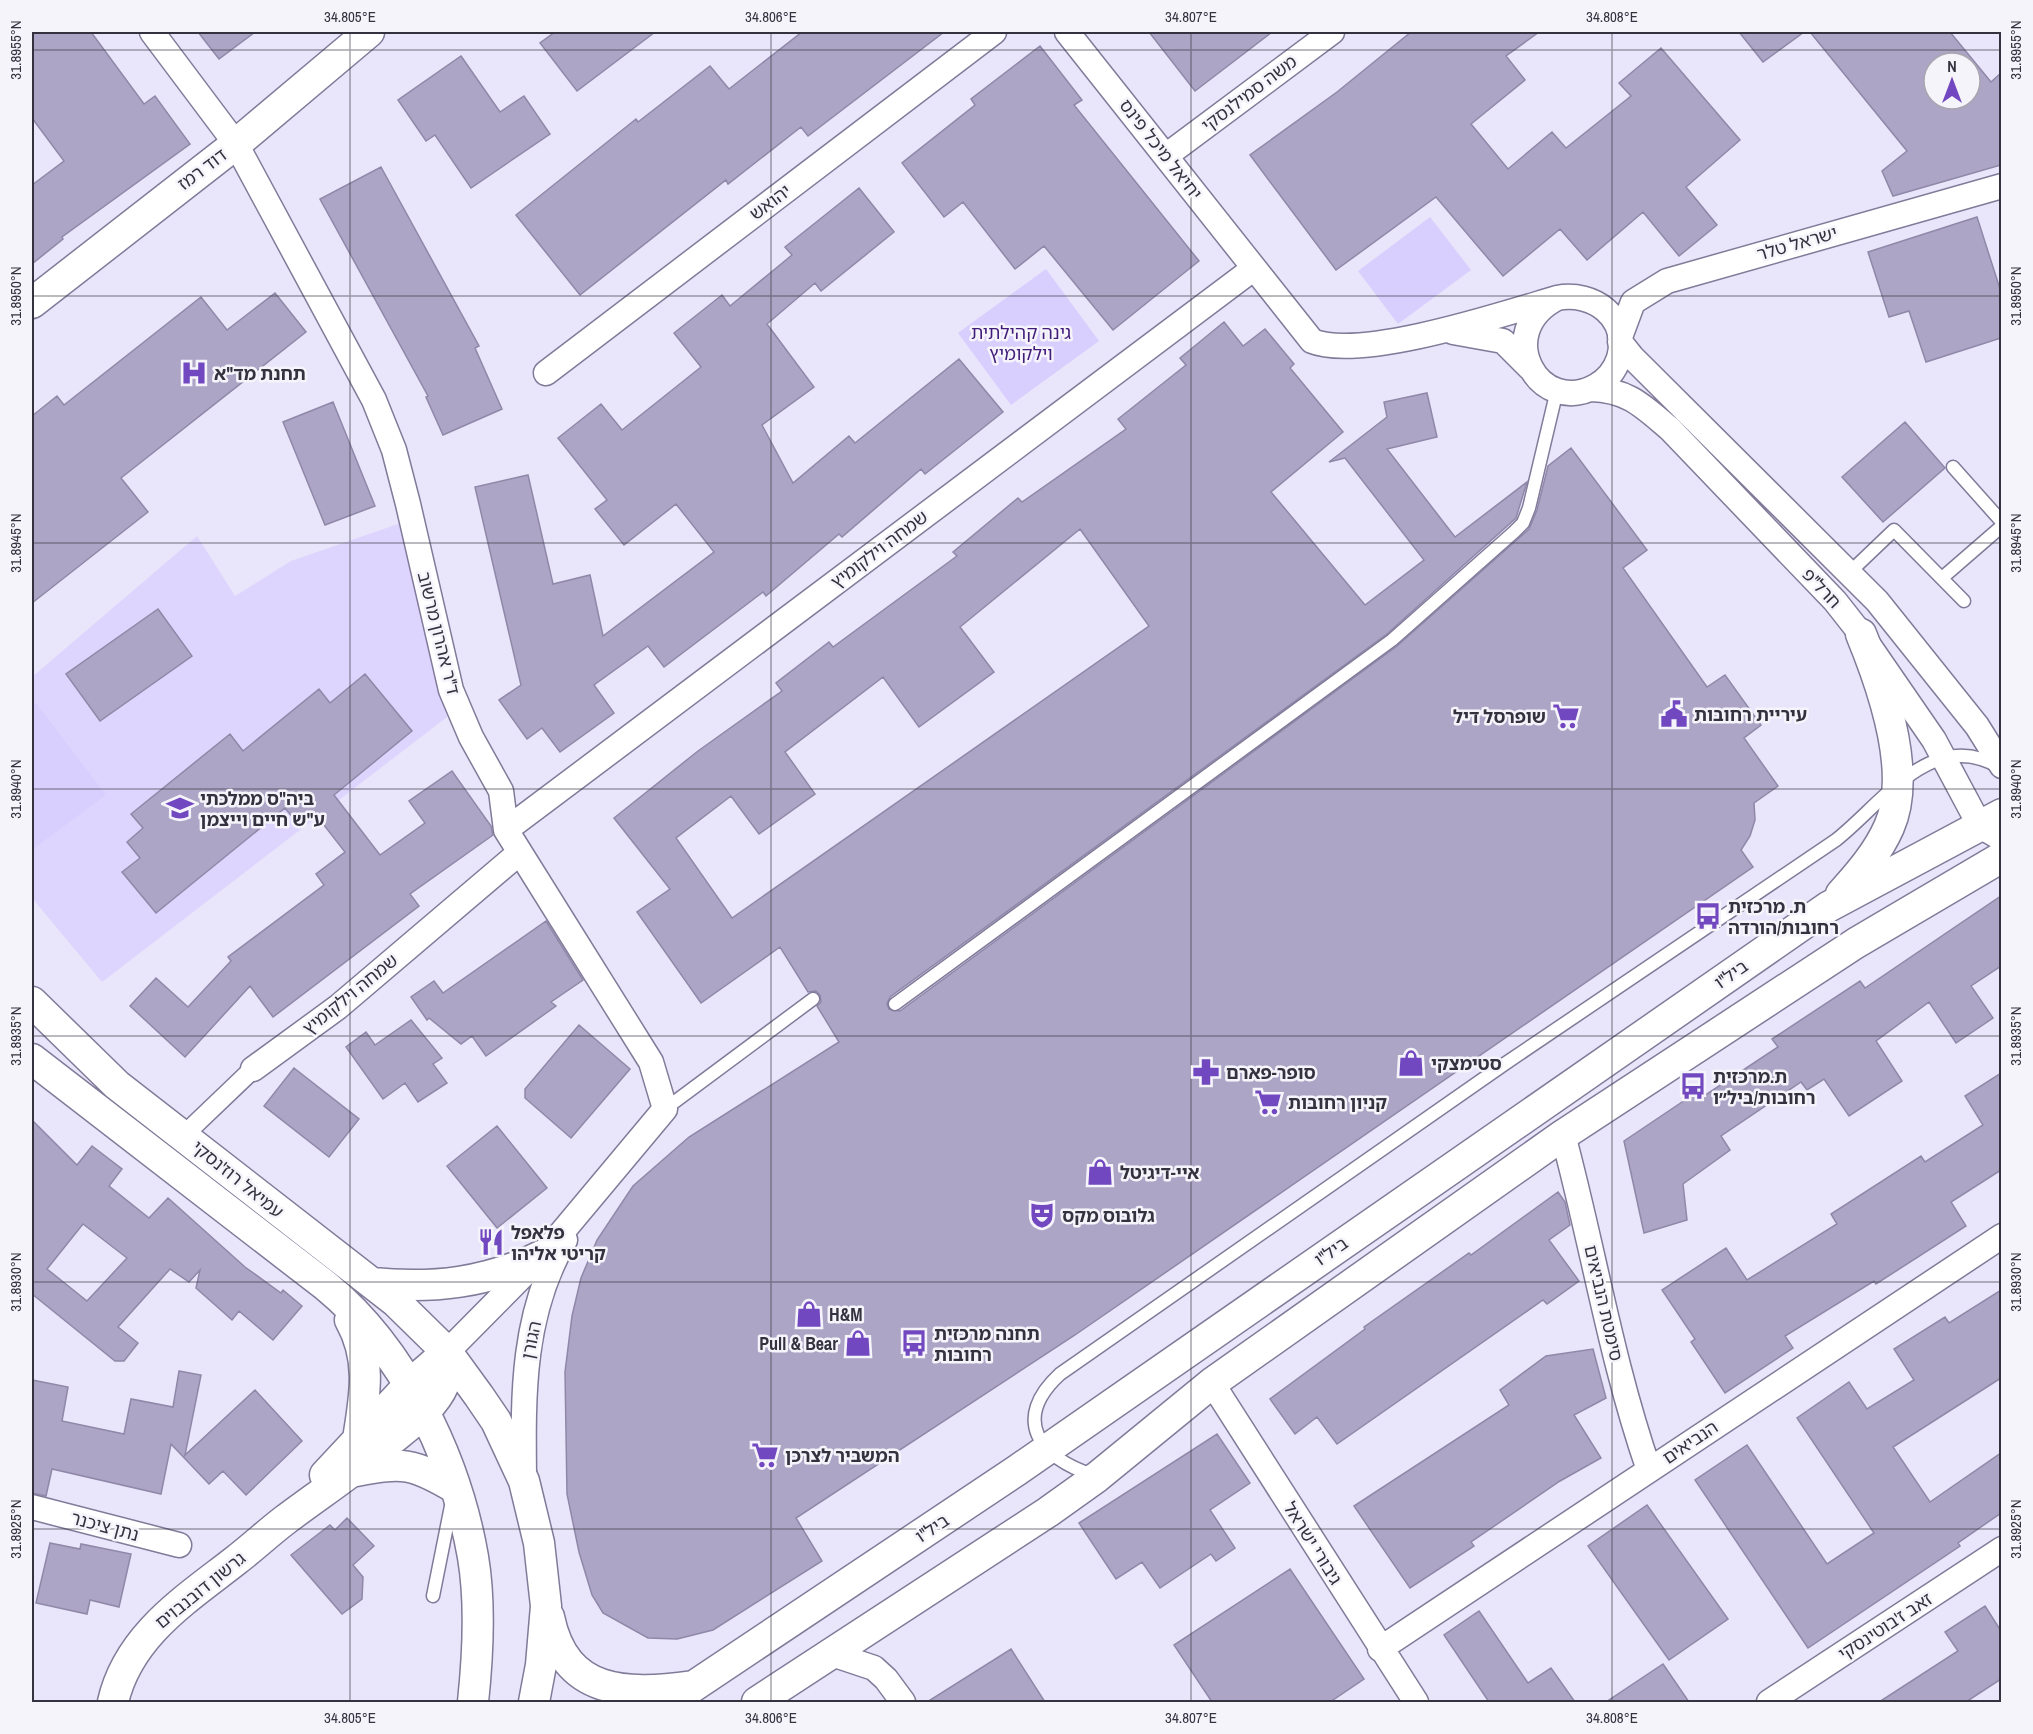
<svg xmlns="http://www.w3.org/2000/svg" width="2033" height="1734" viewBox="0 0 2033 1734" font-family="'Archivo Narrow','Noto Sans Hebrew',sans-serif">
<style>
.built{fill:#ded5fe}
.green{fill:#d9cffe}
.building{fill:#aca5c5;stroke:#8f88a8;stroke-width:1.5;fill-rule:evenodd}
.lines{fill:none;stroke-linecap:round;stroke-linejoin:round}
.service-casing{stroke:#817a99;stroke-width:15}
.pedestrian-casing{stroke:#817a99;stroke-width:21}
.minor-casing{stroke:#817a99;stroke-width:27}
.tertiary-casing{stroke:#817a99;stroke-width:33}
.service{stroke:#fff;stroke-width:12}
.pedestrian{stroke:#fff;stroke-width:18}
.minor{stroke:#fff;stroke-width:24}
.tertiary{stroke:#fff;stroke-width:30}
.ticks{fill:none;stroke:#35323f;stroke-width:1.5;stroke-opacity:0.45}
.labels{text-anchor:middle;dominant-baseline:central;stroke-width:5;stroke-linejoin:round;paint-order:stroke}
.street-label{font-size:18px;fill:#35323f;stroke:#f6f4fb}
.park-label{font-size:18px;fill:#411c7a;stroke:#f6f4fb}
.poi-label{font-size:18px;font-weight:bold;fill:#35323f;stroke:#f6f4fb;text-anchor:start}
.neatline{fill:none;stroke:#35323f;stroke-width:2}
.ticks-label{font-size:15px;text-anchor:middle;fill:#35323f}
</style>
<rect width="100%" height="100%" fill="#e9e5fa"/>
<path class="built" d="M 401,523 L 447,717 L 102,982 L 32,898 L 32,677 L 197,536 L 235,596 L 291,561 Z"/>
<path class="green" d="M 1430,217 L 1471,270 L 1398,324 L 1358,271 Z
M 1046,269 L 1099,341 L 1011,405 L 958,333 Z
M 36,703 L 106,795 L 32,850 L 32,706 Z"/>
<path class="building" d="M 32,32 L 91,32 L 144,104 L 155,96 L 190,144 L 62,237 L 63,239 L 32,264 L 32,185 L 64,161 L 32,118 Z
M 198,32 L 255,32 L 219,59 Z
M 555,32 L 655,32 L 577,91 L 540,43 Z
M 802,32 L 944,32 L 808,136 L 801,127 L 728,184 L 726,180 L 580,295 L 516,215 L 636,119 L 638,122 L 710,66 L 729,89 Z
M 1149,32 L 1272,32 L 1195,91 Z
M 1411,32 L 1539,32 L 1506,56 L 1525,80 L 1471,124 L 1508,169 L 1552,132 L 1566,148 L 1631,96 L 1619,83 L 1661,48 L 1740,140 L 1686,187 L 1717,225 L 1679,256 L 1643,212 L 1587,260 L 1560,229 L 1503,276 L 1436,197 L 1336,270 L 1250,155 L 1337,92 Z
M 1739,32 L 1804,32 L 1763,62 Z
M 1810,32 L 1950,32 L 1991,82 L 2001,73 L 2001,165 L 1893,196 L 1882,171 L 1907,151 ZM 1934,63 L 1970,63 L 1970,99 L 1934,99 Z
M 1040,46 L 1082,100 L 1074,105 L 1199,261 L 1113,330 L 1044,246 L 1015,269 L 963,202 L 944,217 L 902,163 L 975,105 L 971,99 Z
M 461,56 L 500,112 L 524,96 L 550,134 L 471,188 L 435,135 L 426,141 L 398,100 Z
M 381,167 L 479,346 L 475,348 L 502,409 L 443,435 L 426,397 L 428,396 L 320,199 Z
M 859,188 L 894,232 L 821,291 L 815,283 L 767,324 L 814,387 L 762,425 L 793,483 L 849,436 L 855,443 L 959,359 L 1003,412 L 925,474 L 921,469 L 842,537 L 839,534 L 766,596 L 763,592 L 664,667 L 648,646 L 594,685 L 614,713 L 560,752 L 542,728 L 527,739 L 499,700 L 521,685 L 475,487 L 528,475 L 553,584 L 590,575 L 603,636 L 714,552 L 676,504 L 624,545 L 595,509 L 607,500 L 558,438 L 601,404 L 622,430 L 701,367 L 674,333 L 722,295 L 730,306 L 792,255 L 785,247 Z
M 1977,217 L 2001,292 L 2001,338 L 1926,362 L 1909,311 L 1889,317 L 1868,252 Z
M 275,293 L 306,332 L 121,478 L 148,512 L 32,603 L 32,416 L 57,396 L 64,405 L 201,297 L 227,330 Z
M 1224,322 L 1243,346 L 1265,329 L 1294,364 L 1290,368 L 1343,432 L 1271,492 L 1365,605 L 1424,560 L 1345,458 L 1329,462 L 1387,417 L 1384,402 L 1427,393 L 1437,437 L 1387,449 L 1455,537 L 1527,482 L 1516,518 L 1387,634 L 890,997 L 887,1004 L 889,1009 L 900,1011 L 1397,646 L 1529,529 L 1537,510 L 1548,466 L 1571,448 L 1647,550 L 1623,568 L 1707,687 L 1725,675 L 1761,725 L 1744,738 L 1778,786 L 1754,803 L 1755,820 L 1750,836 L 1741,850 L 1753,867 L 1075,1335 L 796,1518 L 822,1561 L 713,1630 L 677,1639 L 648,1638 L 603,1613 L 592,1595 L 579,1552 L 567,1494 L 565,1372 L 572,1316 L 581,1278 L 597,1240 L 633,1186 L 689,1137 L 839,1042 L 817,1006 L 821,1002 L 820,995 L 816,991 L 808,992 L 780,947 L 701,1003 L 637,912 L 670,889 L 614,818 L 698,751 L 782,691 L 776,683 L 829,642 L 833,647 L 957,556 L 953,552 L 1018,498 L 1022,502 L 1126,429 L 1118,419 L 1186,365 L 1180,358 ZM 1080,529 L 1149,626 L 732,918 L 676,838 L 731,796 L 759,834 L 815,794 L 785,752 L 883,677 L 919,727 L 994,672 L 960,627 Z
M 333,402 L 375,506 L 325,525 L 283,422 Z
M 1905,422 L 1945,468 L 1883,522 L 1842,477 Z
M 158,609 L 192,656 L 100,721 L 66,674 Z
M 365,674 L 412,731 L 334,795 L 380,855 L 425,823 L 409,801 L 452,771 L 491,826 L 493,835 L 410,894 L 419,906 L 273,1017 L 250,986 L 185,1057 L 130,1006 L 156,978 L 188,1007 L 231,961 L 228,957 L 324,885 L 316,874 L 345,852 L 313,811 L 298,824 L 285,808 L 156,913 L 122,872 L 140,858 L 127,842 L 143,828 L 131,814 L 230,734 L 243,751 L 319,689 L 330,703 Z
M 2001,896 L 2001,966 L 1971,986 L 1993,1018 L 1956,1043 L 1929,1002 L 1876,1041 L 1902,1081 L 1849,1116 L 1824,1079 L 1807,1090 L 1801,1082 L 1721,1136 L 1730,1150 L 1683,1184 L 1687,1220 L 1644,1233 L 1624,1141 L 1694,1094 L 1698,1100 L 1778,1047 L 1772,1039 L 1860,981 L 1865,988 Z
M 546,921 L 583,980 L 551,1002 L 556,1006 L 486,1056 L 472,1036 L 461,1044 L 429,1018 L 427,1020 L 411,997 L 434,981 L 443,993 Z
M 411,1020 L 442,1058 L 433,1064 L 447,1083 L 418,1102 L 405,1083 L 383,1099 L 346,1047 L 366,1032 L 375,1045 Z
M 579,1025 L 630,1069 L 571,1138 L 525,1098 L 525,1089 Z
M 294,1068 L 359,1119 L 329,1157 L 264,1106 Z
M 2001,1073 L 2001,1170 L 1951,1202 L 1966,1226 L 1876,1284 L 1874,1281 L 1785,1336 L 1793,1348 L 1725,1393 L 1691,1342 L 1695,1339 L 1662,1290 L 1726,1248 L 1747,1280 L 1837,1224 L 1831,1214 L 1921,1156 L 1925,1162 L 1983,1125 L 1965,1096 Z
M 32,1120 L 77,1165 L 92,1146 L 122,1169 L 109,1186 L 149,1218 L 168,1198 L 245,1267 L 281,1293 L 283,1290 L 302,1306 L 273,1340 L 239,1311 L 232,1320 L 196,1288 L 200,1270 L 189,1282 L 170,1269 L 118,1327 L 138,1343 L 124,1361 L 115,1361 L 32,1294 ZM 83,1224 L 127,1258 L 87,1301 L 47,1269 Z
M 497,1126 L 547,1188 L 497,1228 L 447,1166 Z
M 1558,1192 L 1565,1202 L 1570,1225 L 1549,1240 L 1579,1281 L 1547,1304 L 1543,1300 L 1337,1444 L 1317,1417 L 1295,1434 L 1270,1399 L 1365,1329 L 1364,1327 L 1469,1253 L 1471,1255 Z
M 2001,1290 L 2001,1378 L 1893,1447 L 1930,1502 L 2001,1453 L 2001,1513 L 1958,1543 L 1960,1546 L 1808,1648 L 1695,1480 L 1747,1445 L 1827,1564 L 1874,1533 L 1797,1418 L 1849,1382 L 1867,1409 L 1914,1380 L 1894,1349 L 1945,1317 L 1949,1323 Z
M 1593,1349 L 1606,1398 L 1574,1415 L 1601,1458 L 1560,1481 L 1471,1542 L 1474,1546 L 1410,1588 L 1354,1506 L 1509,1405 L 1500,1390 L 1546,1356 Z
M 179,1371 L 201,1375 L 185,1455 L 255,1390 L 302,1441 L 246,1495 L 223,1471 L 209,1484 L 171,1444 L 161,1494 L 52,1469 L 46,1496 L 32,1493 L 32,1380 L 68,1387 L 62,1421 L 124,1434 L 131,1399 L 173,1407 Z
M 1217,1434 L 1250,1483 L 1210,1510 L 1235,1548 L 1216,1561 L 1211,1554 L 1160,1588 L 1142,1562 L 1116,1579 L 1079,1523 Z
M 1647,1505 L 1728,1619 L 1669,1660 L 1588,1546 Z
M 347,1518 L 374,1546 L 353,1565 L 363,1577 L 362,1599 L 342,1614 L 291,1555 L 330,1525 L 335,1530 Z
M 50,1543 L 80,1549 L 81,1544 L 131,1554 L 119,1607 L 90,1600 L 87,1614 L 36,1603 Z
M 1290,1569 L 1364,1679 L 1330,1702 L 1212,1702 L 1174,1645 Z
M 1985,1606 L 2001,1631 L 2001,1679 L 1966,1702 L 1879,1702 L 1958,1651 L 1945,1632 Z
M 1479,1611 L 1528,1683 L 1551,1668 L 1575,1702 L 1489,1702 L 1444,1635 Z
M 1011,1649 L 1045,1702 L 927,1702 Z
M 1663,1664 L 1689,1702 L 1606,1702 Z"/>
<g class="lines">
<defs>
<path id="service" d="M 1953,467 L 2002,522
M 1849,573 L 1894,530 L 1964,601
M 1942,578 L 2002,526
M 895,1004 L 1392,640 L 1514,532 L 1523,523 L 1529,508 L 1557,390
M 665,1109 L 813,999
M 1093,1475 C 1039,1458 1011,1419 1060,1374 L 1506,1063 L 1836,840 C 1882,804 1932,727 1999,767
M 433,1596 L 452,1501"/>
<path id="pedestrian" d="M 184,1135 L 253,1069"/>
<path id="minor" d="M 152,32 L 236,144 L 374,400 L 394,450 L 408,504 L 451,690 L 471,737 L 501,791 L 506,830 L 651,1062 L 665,1109 L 543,1255 L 447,1352
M 1067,32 L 1312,341 C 1361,361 1503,314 1557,298 C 1593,291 1630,317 1619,358 C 1615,370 1607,380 1596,386 C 1539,418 1491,332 1557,298
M 1167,155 L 1332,32
M 1453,332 L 1503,341 L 1530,368
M 1620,337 L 1633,302 L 1667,281 L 2002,186
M 1620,342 L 1632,357 L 1877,601 L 1977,726 L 2002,766
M 546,373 L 994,32
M 1591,389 C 1628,390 1643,406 1670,429 L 1835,601 L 1861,634 L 1934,740 L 1980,826 L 2002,839
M 506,830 L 1253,269
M 253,1069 L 338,1007 L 518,854
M 1563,1135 C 1593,1246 1611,1361 1649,1470
M 1212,1383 L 1416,1702
M 524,1477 C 523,1394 522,1314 565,1240
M 32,1507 L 179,1545
M 1380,1649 L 2002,1236
M 832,1654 L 874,1668 L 886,1679 L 903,1702
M 1769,1702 L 2002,1549"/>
<path id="tertiary" d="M 32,303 L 236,144 L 369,32
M 1841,894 C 1860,873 1878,852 1889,827 C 1913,773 1882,685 1861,634
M 32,1002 L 117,1085 L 396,1302 L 447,1352 L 479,1396 L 496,1421 L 524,1481 L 539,1543 L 546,1606 L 541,1665 L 534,1702
M 32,1059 L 326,1286 C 404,1350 456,1459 473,1557 C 481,1604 478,1655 473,1702
M 372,1283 C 433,1289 488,1283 543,1255
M 350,1320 C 372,1359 365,1396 358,1439
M 356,1471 C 404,1462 413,1463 455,1488
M 325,1475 L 408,1386 L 447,1352
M 549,1617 C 565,1696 627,1695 693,1686
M 113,1702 C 128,1636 185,1600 235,1561 C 252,1548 268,1533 285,1520 C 318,1495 352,1473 384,1446 C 405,1428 433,1410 444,1384 C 448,1373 448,1363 447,1352
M 670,1702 L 1016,1471 L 1828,907 L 2002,814
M 757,1702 L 1048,1512 L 1097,1477 L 1212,1383 L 1563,1135 L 1856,943 L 2002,857"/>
</defs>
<use href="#service" class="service-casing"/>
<use href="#pedestrian" class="pedestrian-casing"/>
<use href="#minor" class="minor-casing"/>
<use href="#tertiary" class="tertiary-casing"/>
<use href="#service" class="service"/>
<use href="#pedestrian" class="pedestrian"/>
<use href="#minor" class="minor"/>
<use href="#tertiary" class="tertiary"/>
</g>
<path class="ticks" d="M 350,32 L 350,1702M 771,32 L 771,1702M 1191,32 L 1191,1702M 1612,32 L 1612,1702M 32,50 L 2002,50M 32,296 L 2002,296M 32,543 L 2002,543M 32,789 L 2002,789M 32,1036 L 2002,1036M 32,1282 L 2002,1282M 32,1529 L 2002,1529"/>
<defs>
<symbol id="hospital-bare" viewBox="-9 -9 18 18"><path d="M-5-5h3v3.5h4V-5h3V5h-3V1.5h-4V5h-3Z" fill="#7248c0" stroke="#f6f4fb" stroke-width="2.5" paint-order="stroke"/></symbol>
<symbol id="civic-bare" viewBox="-9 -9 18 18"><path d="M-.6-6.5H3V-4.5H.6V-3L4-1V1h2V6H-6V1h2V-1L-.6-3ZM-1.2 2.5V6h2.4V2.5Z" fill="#7248c0" stroke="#f6f4fb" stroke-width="2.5" paint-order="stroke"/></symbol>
<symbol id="supermarket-bare" viewBox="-9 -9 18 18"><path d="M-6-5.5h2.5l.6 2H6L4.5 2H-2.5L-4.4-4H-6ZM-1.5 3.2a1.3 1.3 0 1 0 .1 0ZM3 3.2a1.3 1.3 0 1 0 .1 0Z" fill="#7248c0" stroke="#f6f4fb" stroke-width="2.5" paint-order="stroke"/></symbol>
<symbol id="school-bare" viewBox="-9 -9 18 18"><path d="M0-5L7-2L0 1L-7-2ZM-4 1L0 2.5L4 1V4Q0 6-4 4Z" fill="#7248c0" stroke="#f6f4fb" stroke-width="2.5" paint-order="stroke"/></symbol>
<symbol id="bus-bare" viewBox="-9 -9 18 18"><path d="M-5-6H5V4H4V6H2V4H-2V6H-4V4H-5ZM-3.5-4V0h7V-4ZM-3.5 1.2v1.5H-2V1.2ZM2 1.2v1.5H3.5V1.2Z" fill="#7248c0" stroke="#f6f4fb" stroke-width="2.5" paint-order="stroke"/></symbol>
<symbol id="shop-bare" viewBox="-9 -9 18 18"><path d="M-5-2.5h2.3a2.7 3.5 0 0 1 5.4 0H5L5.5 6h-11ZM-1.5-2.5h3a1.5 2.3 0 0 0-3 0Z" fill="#7248c0" stroke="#f6f4fb" stroke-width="2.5" paint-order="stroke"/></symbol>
<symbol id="pharmacy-bare" viewBox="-9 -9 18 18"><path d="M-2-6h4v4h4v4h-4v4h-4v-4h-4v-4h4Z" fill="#7248c0" stroke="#f6f4fb" stroke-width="2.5" paint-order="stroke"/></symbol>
<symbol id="theatre-bare" viewBox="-9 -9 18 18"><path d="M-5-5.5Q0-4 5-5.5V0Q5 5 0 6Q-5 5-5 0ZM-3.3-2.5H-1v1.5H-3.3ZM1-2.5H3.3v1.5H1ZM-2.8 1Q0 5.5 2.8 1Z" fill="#7248c0" stroke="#f6f4fb" stroke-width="2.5" paint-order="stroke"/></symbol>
<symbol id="restaurant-bare" viewBox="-9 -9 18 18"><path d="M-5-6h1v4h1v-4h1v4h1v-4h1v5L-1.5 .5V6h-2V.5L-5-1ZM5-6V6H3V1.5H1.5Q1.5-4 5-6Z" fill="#7248c0" stroke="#f6f4fb" stroke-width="2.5" paint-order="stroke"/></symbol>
</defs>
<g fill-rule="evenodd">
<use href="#hospital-bare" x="175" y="354" width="38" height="38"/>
<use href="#civic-bare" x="1655" y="695" width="38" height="38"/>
<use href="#supermarket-bare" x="1547" y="697" width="38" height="38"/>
<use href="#school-bare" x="161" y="789" width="38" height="38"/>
<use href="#bus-bare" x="1689" y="897" width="38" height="38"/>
<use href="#shop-bare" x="1392" y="1044" width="38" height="38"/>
<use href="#pharmacy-bare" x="1187" y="1053" width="38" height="38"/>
<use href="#bus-bare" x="1674" y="1067" width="38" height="38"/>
<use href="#supermarket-bare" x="1249" y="1083" width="38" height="38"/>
<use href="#shop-bare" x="1081" y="1153" width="38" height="38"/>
<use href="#theatre-bare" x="1023" y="1196" width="38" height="38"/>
<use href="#restaurant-bare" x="472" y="1223" width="38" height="38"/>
<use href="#shop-bare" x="790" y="1295" width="38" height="38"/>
<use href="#shop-bare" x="839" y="1324" width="38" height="38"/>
<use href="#bus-bare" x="895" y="1324" width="38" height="38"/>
<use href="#supermarket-bare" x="746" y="1436" width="38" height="38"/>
</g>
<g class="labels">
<g class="street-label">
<text transform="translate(1249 93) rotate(-37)">משה סמילנסקי</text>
<text transform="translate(1161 149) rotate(52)">יחיאל מיכל פינס</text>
<text transform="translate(202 169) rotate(-37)">דוד רמז</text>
<text transform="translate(770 202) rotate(-37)">יהואש</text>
<text transform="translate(1797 243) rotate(-16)">ישראל טלר</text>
<text transform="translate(879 549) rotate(-37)">שמחה וילקומיץ</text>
<text transform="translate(1822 588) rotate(47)">חרל"פ</text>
<text transform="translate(439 633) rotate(76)">ד"ר אהרון מרשוב</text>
<text transform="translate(1731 974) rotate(-35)">ביל"ו</text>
<text transform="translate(350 994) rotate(-39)">שמחה וילקומיץ</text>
<text transform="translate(238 1179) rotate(39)">עמיאל רוז'נסקי</text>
<text transform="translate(1331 1251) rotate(-35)">ביל"ו</text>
<text transform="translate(1604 1303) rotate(77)">סימטת הנביאים</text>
<text transform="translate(531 1340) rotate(-78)">הגורן</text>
<text transform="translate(1690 1442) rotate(-34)">הנביאים</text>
<text transform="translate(105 1526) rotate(15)">נתן ציכנר</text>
<text transform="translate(932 1528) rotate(-34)">ביל"ו</text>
<text transform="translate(1313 1543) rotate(58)">גיבורי ישראל</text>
<text transform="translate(200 1590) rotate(-39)">גרשון דובנבוים</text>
<text transform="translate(1885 1626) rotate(-33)">זאב ז'בוטינסקי</text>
</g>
<g class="park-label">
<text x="1021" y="332">גינה קהילתית<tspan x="1021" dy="21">וילקומיץ</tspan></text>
</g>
<g class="poi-label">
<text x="214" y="373">תחנת מד"א</text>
<text x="1694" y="714">עיריית רחובות</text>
<text x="1546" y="716" text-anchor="end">שופרסל דיל</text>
<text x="200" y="798">ביה"ס ממלכתי<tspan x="200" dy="21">ע"ש חיים וייצמן</tspan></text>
<text x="1728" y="906">ת. מרכזית<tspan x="1728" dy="21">רחובות/הורדה</tspan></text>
<text x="1431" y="1063">סטימצקי</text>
<text x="1226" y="1072">סופר-פארם</text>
<text x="1713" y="1076">ת.מרכזית<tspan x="1713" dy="21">רחובות/ביל״ו</tspan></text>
<text x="1288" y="1102">קניון רחובות</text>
<text x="1120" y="1172">איי-דיגיטל</text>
<text x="1062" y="1215">גלובוס מקס</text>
<text x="511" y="1232">פלאפל<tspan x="511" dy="21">קריטי אליהו</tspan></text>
<text x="829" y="1314">H&amp;M</text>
<text x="934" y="1333">תחנה מרכזית<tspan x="934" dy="21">רחובות</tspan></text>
<text x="838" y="1343" text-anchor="end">Pull &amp; Bear</text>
<text x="785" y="1455">המשביר לצרכן</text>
</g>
</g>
<rect width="2033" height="1734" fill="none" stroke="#f6f4fb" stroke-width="66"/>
<g transform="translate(1952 81)"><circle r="28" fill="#f6f4fb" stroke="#a9a6b0" stroke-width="1.5"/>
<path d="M0-4.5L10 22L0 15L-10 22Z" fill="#7248c0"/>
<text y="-9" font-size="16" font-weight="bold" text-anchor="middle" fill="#35323f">N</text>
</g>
<rect x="33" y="33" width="1967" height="1668" class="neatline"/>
<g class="ticks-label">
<text x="350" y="22">34.805°E</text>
<text x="771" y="22">34.806°E</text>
<text x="1191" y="22">34.807°E</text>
<text x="1612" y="22">34.808°E</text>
<text transform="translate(16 50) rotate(-90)" y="5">31.8955°N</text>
<text transform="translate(2016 50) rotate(-90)" y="5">31.8955°N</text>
<text transform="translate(16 296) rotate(-90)" y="5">31.8950°N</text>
<text transform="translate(2016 296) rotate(-90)" y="5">31.8950°N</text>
<text transform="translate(16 543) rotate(-90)" y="5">31.8945°N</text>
<text transform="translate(2016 543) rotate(-90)" y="5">31.8945°N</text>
<text transform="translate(16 789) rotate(-90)" y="5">31.8940°N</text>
<text transform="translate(2016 789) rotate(-90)" y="5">31.8940°N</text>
<text transform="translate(16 1036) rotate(-90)" y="5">31.8935°N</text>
<text transform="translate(2016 1036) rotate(-90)" y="5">31.8935°N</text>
<text transform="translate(16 1282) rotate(-90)" y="5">31.8930°N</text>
<text transform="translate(2016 1282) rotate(-90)" y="5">31.8930°N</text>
<text transform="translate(16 1529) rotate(-90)" y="5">31.8925°N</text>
<text transform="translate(2016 1529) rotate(-90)" y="5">31.8925°N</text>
<text x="350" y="1723">34.805°E</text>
<text x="771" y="1723">34.806°E</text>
<text x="1191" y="1723">34.807°E</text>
<text x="1612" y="1723">34.808°E</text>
</g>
</svg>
